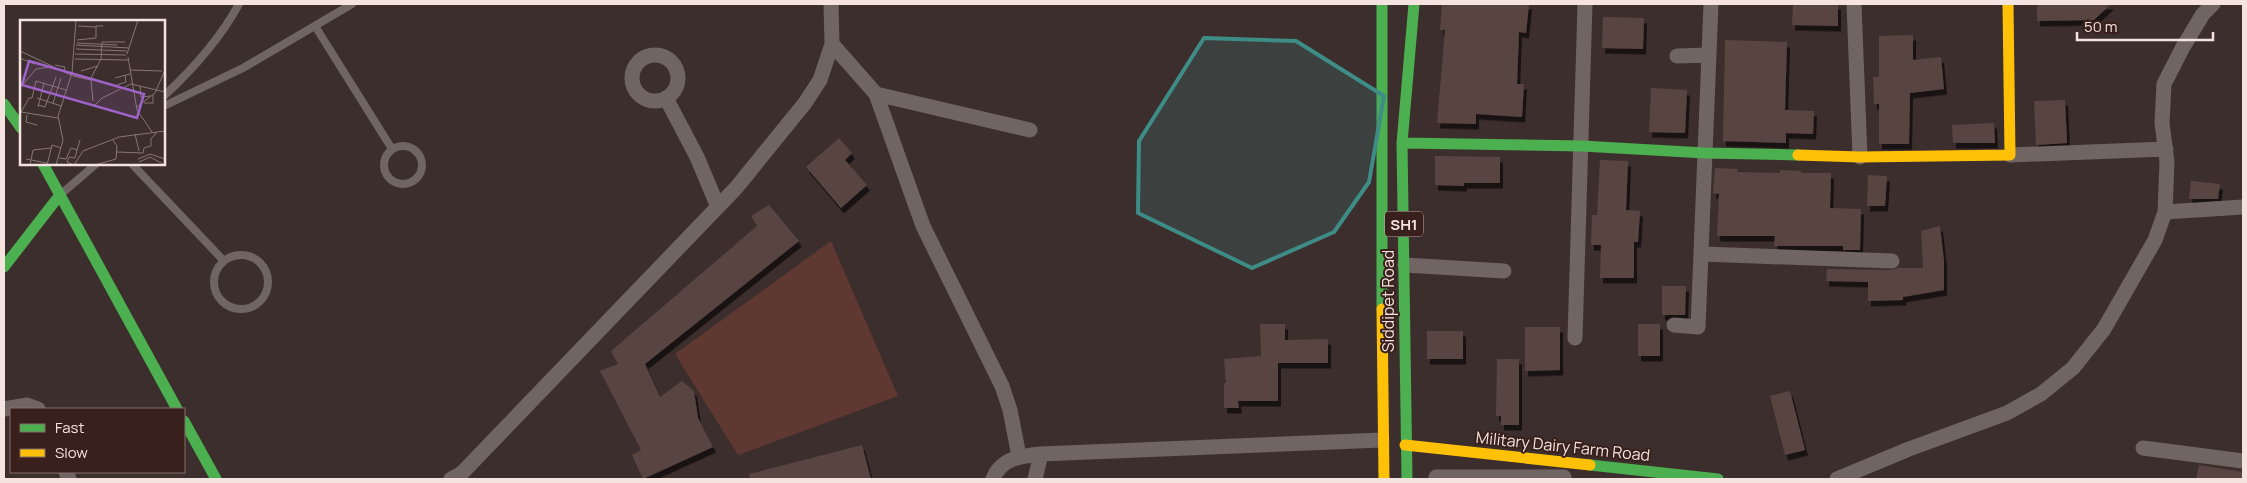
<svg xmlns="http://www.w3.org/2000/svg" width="2247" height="483" viewBox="0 0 2247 483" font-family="Manrope,sans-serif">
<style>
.green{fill:#5f3831}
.building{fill:#584542;filter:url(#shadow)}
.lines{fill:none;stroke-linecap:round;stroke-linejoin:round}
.lane{stroke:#706563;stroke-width:8}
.street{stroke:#706563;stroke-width:15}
.fast{stroke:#4caf50;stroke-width:11}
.slow{stroke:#ffc107;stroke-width:11}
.marked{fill:#3d8c85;fill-opacity:0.2;stroke:#3d8c85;stroke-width:4;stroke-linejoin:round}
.labels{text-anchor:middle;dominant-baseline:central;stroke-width:4;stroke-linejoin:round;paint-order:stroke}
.shield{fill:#39201c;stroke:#bca8a4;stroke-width:1}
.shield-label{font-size:15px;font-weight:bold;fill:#f4e3df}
.street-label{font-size:16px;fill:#f4e3df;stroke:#39201c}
.inset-road{fill:none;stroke:#867674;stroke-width:1}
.view{fill:#9f63c9;fill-opacity:0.15;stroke:#9f63c9;stroke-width:2.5}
.inset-edge{fill:none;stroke:#f4e3df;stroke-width:2.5}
</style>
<defs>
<filter id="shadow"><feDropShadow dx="3" dy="5.5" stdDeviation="0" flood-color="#0009"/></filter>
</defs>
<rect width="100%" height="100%" fill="#3c2e2c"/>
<path class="green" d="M 831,241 L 898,396 L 738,455 L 675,354 Z"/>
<path class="building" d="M 1442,4 L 1529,4 L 1526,33 L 1519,32 L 1517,84 L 1524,84 L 1522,117 L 1476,114 L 1476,124 L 1437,123 L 1445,30 L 1440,30 Z
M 1793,4 L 1838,4 L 1838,26 L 1792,25 Z
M 2037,4 L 2111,4 L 2094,20 L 2037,21 Z
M 1603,17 L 1644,18 L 1643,49 L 1602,48 Z
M 1913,35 L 1913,60 L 1941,57 L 1944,89 L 1910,93 L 1909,144 L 1879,144 L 1879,104 L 1874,104 L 1873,77 L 1879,77 L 1879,36 Z
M 1725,40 L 1787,42 L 1785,110 L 1814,111 L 1813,134 L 1786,133 L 1786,143 L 1723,141 Z
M 1651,88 L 1687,90 L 1685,133 L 1649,132 Z
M 2065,100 L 2067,143 L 2036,145 L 2034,101 Z
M 1994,123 L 1995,143 L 1953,143 L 1952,125 Z
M 839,138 L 852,153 L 845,160 L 867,185 L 841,208 L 806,167 Z
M 1435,156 L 1500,157 L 1500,183 L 1464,183 L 1464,186 L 1435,185 Z
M 1600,160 L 1628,161 L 1626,210 L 1640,211 L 1638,242 L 1634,242 L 1634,278 L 1600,278 L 1601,245 L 1591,245 L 1592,215 L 1597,215 Z
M 1715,168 L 1738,169 L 1737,172 L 1780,173 L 1780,170 L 1801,171 L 1801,173 L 1831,173 L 1830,208 L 1861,209 L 1860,250 L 1843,250 L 1843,246 L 1774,246 L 1775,236 L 1717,236 L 1719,194 L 1713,193 Z
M 1868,175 L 1887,176 L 1885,206 L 1867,206 Z
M 2191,181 L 2220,184 L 2218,199 L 2189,199 Z
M 769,205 L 799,241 L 645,364 L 660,397 L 682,381 L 694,391 L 698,418 L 713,447 L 643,479 L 632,455 L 641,450 L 600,371 L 618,364 L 611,351 L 757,226 L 751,216 Z
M 1940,226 L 1944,261 L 1944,290 L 1903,297 L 1903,300 L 1868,301 L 1868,282 L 1826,281 L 1827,269 L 1892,270 L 1898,268 L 1923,268 L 1921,231 Z
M 1662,286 L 1686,286 L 1685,315 L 1662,315 Z
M 1260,324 L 1285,324 L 1285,340 L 1328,339 L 1328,363 L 1278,363 L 1278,401 L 1238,401 L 1239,408 L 1224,408 L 1224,383 L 1226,383 L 1224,359 L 1261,356 Z
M 1638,324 L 1660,324 L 1660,356 L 1638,356 Z
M 1525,327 L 1560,327 L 1560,370 L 1525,371 Z
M 1427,331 L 1463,331 L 1463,359 L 1427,359 Z
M 1497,359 L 1519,359 L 1519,425 L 1501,425 L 1501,416 L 1496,416 Z
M 1790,391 L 1805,450 L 1785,455 L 1770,396 Z
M 862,445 L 871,479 L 750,479 L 749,474 Z
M 2199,465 L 2243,472 L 2243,479 L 2196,479 Z"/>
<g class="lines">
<path class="lane" d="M 315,26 L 392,149
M 164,96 C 193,69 220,39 239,4
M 164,106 L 243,68 L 352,4
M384 165a19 19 0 1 1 38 0a19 19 0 1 1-38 0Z
M 132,164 L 224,261
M 60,195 L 96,164
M214 282a27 27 0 1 1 54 0a27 27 0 1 1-54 0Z"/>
<path class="street" d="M 1854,4 L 1860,157
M 832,44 L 876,94 L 1030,130
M632 78a23 23 0 1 1 46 0a23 23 0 1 1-46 0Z
M 1677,56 L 1709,55
M 876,94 L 923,226 L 1002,386 L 1010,410 L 1019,456
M 666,98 L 697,157 L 718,207
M 2010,155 L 2166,149
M 2165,212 L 2243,207
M 1702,254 L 1892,261
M 1405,265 L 1504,271
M 1674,325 L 1698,327 L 1711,4
M 1575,338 L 1585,4
M 4,409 L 27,405 L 38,409
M 2143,448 L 2243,461
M 66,472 L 69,479
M 451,479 L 462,473 L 736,188 L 805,103 L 820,80 L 832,44 L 831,4
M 993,479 C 1001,458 1021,456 1041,454 L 1382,440
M 1035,479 L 1041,454
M 1436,479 L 1436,477 L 1564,477
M 1837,479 L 1909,449 L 2007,413 L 2041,394 L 2073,368 L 2104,329 L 2155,240 L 2165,212 L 2167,162 L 2162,123 L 2164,84 L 2183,47 L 2203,14 L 2213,4"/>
<path class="fast" d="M 1382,4 L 1382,309
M 4,104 L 21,128
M 1402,143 L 1582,146 L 1705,153 L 1798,155
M 43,164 L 177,409
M 4,267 L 59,196
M 184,421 L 216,479
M 1590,465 L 1718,479
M 1407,479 L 1402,143 L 1414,4"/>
<path class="slow" d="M 1798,155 L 1860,157 L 2010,155 L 2008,4
M 1382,309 L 1384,479
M 1405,445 L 1590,465"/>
</g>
<path class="marked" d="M 1204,38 L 1296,41 L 1384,96 L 1369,182 L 1334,232 L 1252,268 L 1138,213 L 1139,141 Z"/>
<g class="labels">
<rect class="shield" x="1385" y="211.5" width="38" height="25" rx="4"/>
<g class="shield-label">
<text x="1404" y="224">SH1</text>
</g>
<g class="street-label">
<text transform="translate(1388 301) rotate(-90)">Siddipet Road</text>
<text transform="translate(1563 446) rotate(6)">Military Dairy Farm Road</text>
</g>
</g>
<g transform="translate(20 20)">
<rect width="145" height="145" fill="#3c2e2c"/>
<path class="inset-road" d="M 58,6 L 76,7M 57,20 L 76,18 L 76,6 L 83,6M 57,23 L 97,25M 56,25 L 109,28M 56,29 L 107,31M 0,31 L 53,56M 55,34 L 106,35M 107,34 L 118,0M 108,37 L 117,90 L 132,112M 0,38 L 14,44M 55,39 L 108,40M 35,45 L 45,47 L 44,52M 110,50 L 142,51M 61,51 L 78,46M 53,56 L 71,60 L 74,58M 95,58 L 110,54M 70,60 L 81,39 L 82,22 L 105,22M 71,60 L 73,81M 97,65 L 106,62 L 105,55M 120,66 L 121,77 L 131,76M 0,68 L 16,49 L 31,47M 17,78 L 41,86M 33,83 L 41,58M 124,83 L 133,83 L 133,75M 18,85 L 25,87 L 36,57M 74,86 L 82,78 L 111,64 L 145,72M 18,87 L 24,63M 117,87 L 135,73 L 145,50M 1,92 L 38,98M 0,94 L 9,78 L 12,78 L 16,61 L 46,70M 7,95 L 6,102 L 17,105M 115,114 L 119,131M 97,132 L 123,133 L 124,128 L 131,126 L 131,119 L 137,112M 39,138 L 46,139 L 51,128 L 57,130 L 60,120M 6,139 L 27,143M 118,139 L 130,134 L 145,139M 119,142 L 130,137 L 145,145M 10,145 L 13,130 L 31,128M 27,145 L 32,125 L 41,128M 36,145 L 43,120 L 38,96 L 52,53 L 56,0M 54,145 L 47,142 L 49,137 L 55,138 L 57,130M 54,145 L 63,131 L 99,117 L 145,111M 75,145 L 96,139 L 97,126 L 93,120"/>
<path class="view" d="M 9,41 L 124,74 L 117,98 L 2,65 Z"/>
<rect width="145" height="145" class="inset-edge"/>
</g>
<rect width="2247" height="483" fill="none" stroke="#f4e3df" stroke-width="10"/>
<rect x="10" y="408" width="175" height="65" fill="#39201c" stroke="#846e6a"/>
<rect x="20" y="424" width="25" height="8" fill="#4caf50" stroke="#846e6a"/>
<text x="55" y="433" font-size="15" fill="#f4e3df">Fast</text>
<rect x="20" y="449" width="25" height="8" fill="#ffc107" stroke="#846e6a"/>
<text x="55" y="458" font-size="15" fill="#f4e3df">Slow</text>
<path d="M2077 32v8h136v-8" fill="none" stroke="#f4e3df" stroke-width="2.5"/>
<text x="2084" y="32" font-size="15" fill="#f4e3df" stroke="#39201c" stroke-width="4" paint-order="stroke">50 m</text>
</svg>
